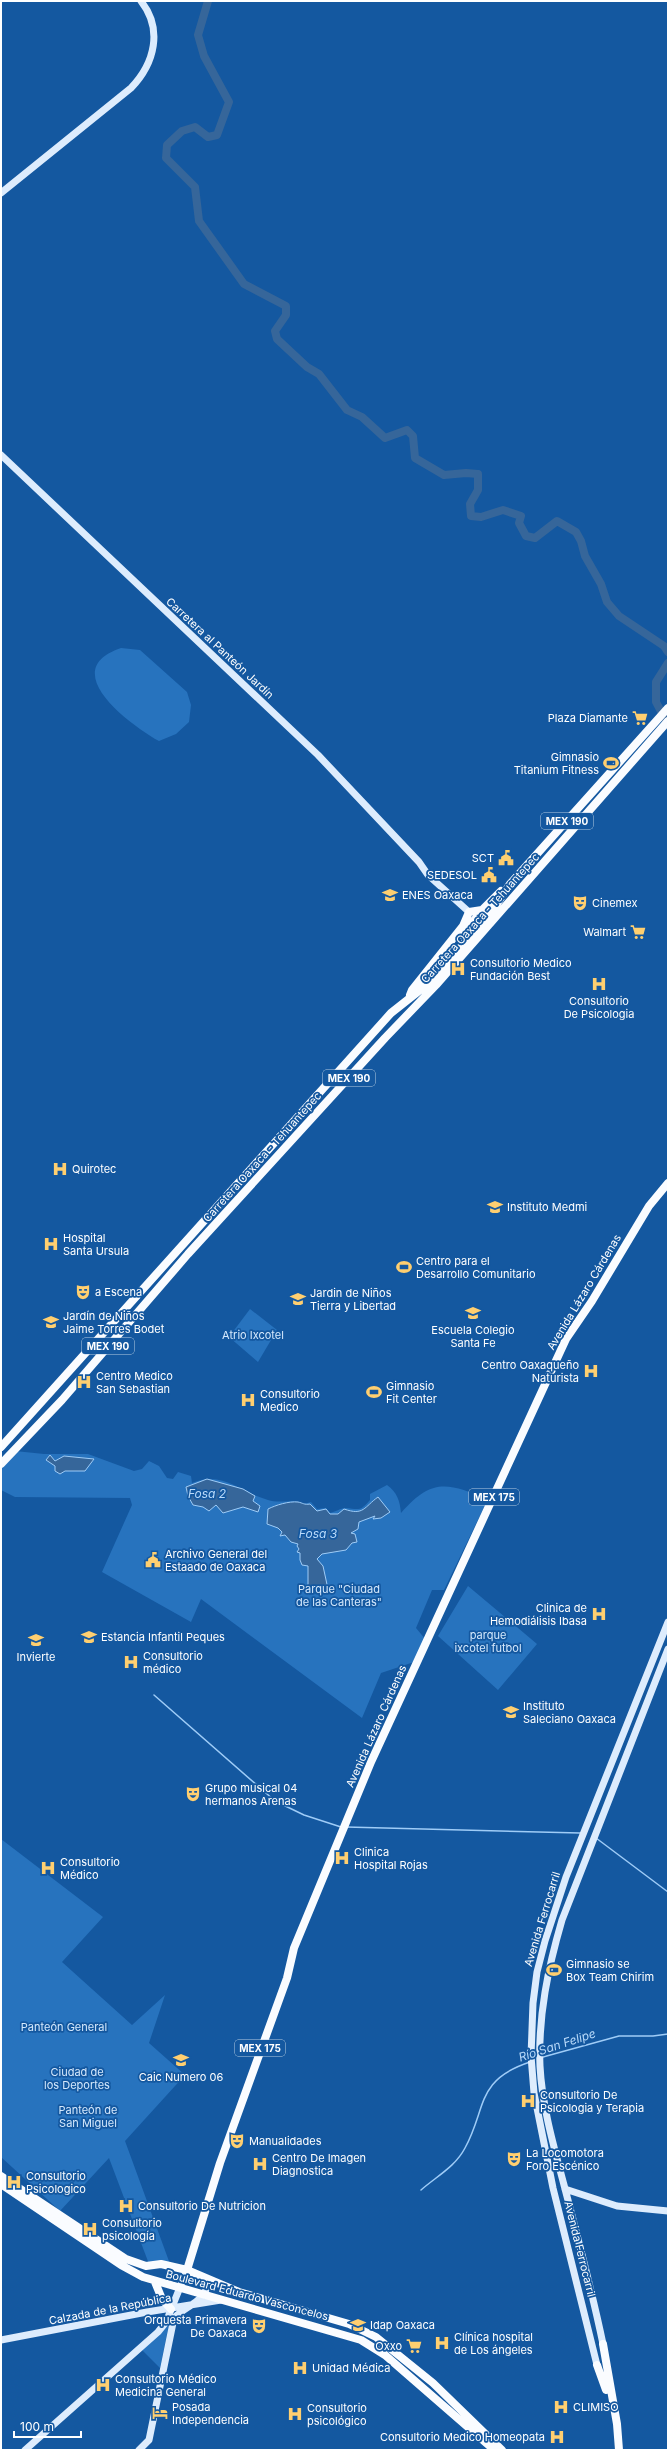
<svg xmlns="http://www.w3.org/2000/svg" width="669" height="2451" viewBox="0 0 669 2451" font-family="Inter,sans-serif">
<style>
.green{fill:#2773be}
.water{fill:#36669a;stroke:#9fccf7}
.lines{fill:none;stroke-linecap:round;stroke-linejoin:round}
.stream{stroke:#9fccf7;stroke-width:1.5}
.river{stroke:#36669a;stroke-width:8}
.secondary{stroke:#ddecfd;stroke-width:7}
.primary{stroke:#fafcff;stroke-width:8}
.labels{text-anchor:middle;dominant-baseline:central;stroke-width:3.5;stroke-linejoin:round;paint-order:stroke}
.shield{fill:#1458a0;stroke:#b8cde2;stroke-width:1}
.shield-label{font-size:10px;font-weight:bold;fill:#fff}
.street-label{font-size:11px;fill:#fff;stroke:#1458a0}
.poi-label{font-size:11px;fill:#fff;stroke:#1458a0;text-anchor:start}
.park-label{font-size:11px;fill:#d5e9fd;stroke:#1458a0}
.water-label{font-size:12px;font-style:italic;fill:#b9dafa;stroke:#1458a0}
</style>
<rect width="100%" height="100%" fill="#1458a0"/>
<path class="green" d="M 121,648 L 140,650 L 187,692 L 191,705 L 189,722 L 176,734 L 159,741 C 129,724 56,670 121,648 Z
M 250,1309 L 277,1330 L 258,1362 L 229,1337 Z
M 15,1451 L 44,1454 L 88,1454 L 134,1471 L 142,1469 L 149,1461 L 159,1466 L 167,1478 L 173,1479 L 178,1472 L 191,1476 L 192,1483 C 223,1470 239,1492 268,1500 C 280,1504 294,1498 304,1504 L 311,1502 L 317,1509 L 326,1508 L 330,1513 C 335,1512 341,1508 345,1508 C 359,1509 360,1512 370,1500 L 370,1494 L 387,1485 C 397,1492 400,1501 401,1513 C 432,1477 448,1483 488,1499 L 444,1590 L 432,1590 L 416,1628 L 426,1640 L 417,1661 L 381,1673 L 362,1718 L 201,1599 L 191,1622 L 102,1572 L 132,1505 L 130,1498 L 15,1497 L 1,1490 L 1,1466 Z
M 468,1586 L 537,1644 L 498,1690 L 438,1636 Z
M 1,1839 L 103,1917 L 62,1962 L 132,2025 L 165,1995 L 149,2043 L 185,2075 L 125,2141 L 170,2264 L 149,2264 L 109,2158 L 60,2211 L 1,2157 Z
M 170,2319 L 160,2368 L 141,2349 Z"/>
<path class="water" d="M 50,1455 L 55,1461 L 64,1456 L 94,1459 L 85,1471 L 65,1471 L 60,1474 L 55,1471 L 55,1466 L 46,1460 Z
M 207,1479 L 243,1489 L 255,1496 L 253,1501 L 260,1506 L 258,1512 L 243,1507 L 223,1513 L 216,1505 L 209,1511 L 203,1507 L 193,1505 L 188,1496 L 186,1487 Z
M 378,1497 L 390,1512 L 381,1518 L 373,1519 L 375,1516 L 359,1522 L 358,1529 L 351,1533 L 355,1534 L 357,1542 L 352,1543 L 346,1550 L 322,1554 L 317,1559 L 323,1566 L 328,1589 L 312,1592 L 311,1590 L 308,1590 L 308,1566 L 302,1565 L 300,1560 L 300,1553 L 297,1552 L 299,1549 L 297,1546 L 298,1544 L 291,1542 L 285,1535 L 280,1536 L 282,1532 L 278,1528 L 267,1524 L 268,1509 C 276,1505 289,1501 298,1502 C 303,1503 304,1505 310,1504 L 317,1511 L 326,1509 L 330,1514 L 338,1514 L 344,1509 C 364,1516 364,1507 378,1497 Z"/>
<g class="lines">
<path class="stream" d="M 154,1695 L 275,1801 L 304,1815 L 341,1827
M 346,1827 L 580,1833
M 596,1838 L 668,1892
M 543,2057 L 619,2036 L 653,2036 L 668,2034
M 421,2190 C 437,2176 455,2167 465,2148 C 487,2108 475,2080 530,2062"/>
<path class="river" d="M 208,1 L 198,35 L 204,56 L 229,102 L 217,135 L 208,137 L 195,127 L 182,131 L 167,145 L 166,158 L 195,187 L 199,221 L 244,284 L 286,306 L 286,315 L 275,331 L 277,339 L 307,367 L 319,374 L 347,410 L 362,417 L 385,438 L 407,430 L 413,436 L 415,458 L 444,475 L 466,473 L 478,474 L 478,490 L 470,504 L 471,516 L 481,517 L 503,510 L 521,516 L 519,523 L 526,536 L 535,538 L 557,521 L 576,532 L 581,541 L 585,556 L 601,584 L 607,602 L 619,616 L 664,646 L 668,652
M 665,719 L 656,702 L 656,682 L 668,663"/>
<path class="secondary" d="M 1,193 L 131,88 C 155,63 163,29 141,1
M 1,455 L 318,755 L 419,862 L 428,875 L 469,912
M 565,2189 L 617,2206 L 668,2211
M 1,2340 L 147,2312 L 221,2300
M 603,2344 C 592,2291 578,2238 564,2185 C 554,2147 542,2106 540,2066 C 538,2016 548,1968 562,1920 L 668,1649
M 597,2365 L 553,2188 L 534,2093 L 531,2056 L 533,2003 L 537,1972 L 545,1941 L 566,1877 L 668,1622
M 25,2450 L 158,2332 L 166,2322 L 187,2270
M 139,2450 L 149,2440 L 174,2318 C 185,2306 210,2300 207,2280"/>
<path class="primary" d="M 462,935 L 475,919
M 410,995 L 412,990 L 463,926 L 469,912 L 482,910 L 501,891
M 1,1447 L 391,1013 L 434,979 L 496,905 L 510,884 L 668,708
M 1,1464 L 62,1400 L 188,1254 L 385,1038 L 436,985 L 668,721
M 1,2176 L 126,2259 L 146,2266 L 161,2264 L 187,2270 L 239,2292 L 349,2324 L 376,2337 L 433,2383 L 502,2450
M 1,2184 L 121,2265 L 143,2277 L 361,2340 L 385,2355 L 492,2448
M 187,2270 L 220,2163 L 287,1978 L 294,1948 L 371,1762 L 566,1339 L 592,1301 L 649,1206 L 668,1183
M 155,2282 L 162,2299 L 171,2309
M 603,2344 L 617,2424 L 619,2450
M 597,2365 L 606,2390"/>
</g>
<defs>
<symbol id="supermarket-bare" viewBox="-9 -9 18 18"><path d="M-6-5.5h2.5l.6 2H6L4.5 2H-2.5L-4.4-4H-6ZM-1.5 3.2a1.3 1.3 0 1 0 .1 0ZM3 3.2a1.3 1.3 0 1 0 .1 0Z" fill="#ffcf70" stroke="#1458a0" stroke-width="2.5" paint-order="stroke"/></symbol>
<symbol id="stadium-bare" viewBox="-9 -9 18 18"><path d="M0-5a6.5 5 0 1 0 0 10a6.5 5 0 1 0 0-10ZM-3.5-1.8h7v3.6h-7Z" fill="#ffcf70" stroke="#1458a0" stroke-width="2.5" paint-order="stroke"/></symbol>
<symbol id="civic-bare" viewBox="-9 -9 18 18"><path d="M-.6-6.5H3V-4.5H.6V-3L4-1V1h2V6H-6V1h2V-1L-.6-3ZM-1.2 2.5V6h2.4V2.5Z" fill="#ffcf70" stroke="#1458a0" stroke-width="2.5" paint-order="stroke"/></symbol>
<symbol id="school-bare" viewBox="-9 -9 18 18"><path d="M0-5L7-2L0 1L-7-2ZM-4 1L0 2.5L4 1V4Q0 6-4 4Z" fill="#ffcf70" stroke="#1458a0" stroke-width="2.5" paint-order="stroke"/></symbol>
<symbol id="theatre-bare" viewBox="-9 -9 18 18"><path d="M-5-5.5Q0-4 5-5.5V0Q5 5 0 6Q-5 5-5 0ZM-3.3-2.5H-1v1.5H-3.3ZM1-2.5H3.3v1.5H1ZM-2.8 1Q0 5.5 2.8 1Z" fill="#ffcf70" stroke="#1458a0" stroke-width="2.5" paint-order="stroke"/></symbol>
<symbol id="hospital-bare" viewBox="-9 -9 18 18"><path d="M-5-5h3v3.5h4V-5h3V5h-3V1.5h-4V5h-3Z" fill="#ffcf70" stroke="#1458a0" stroke-width="2.5" paint-order="stroke"/></symbol>
<symbol id="university-bare" viewBox="-9 -9 18 18"><path d="M0-5L7-2L0 1L-7-2ZM-4 1L0 2.5L4 1V4Q0 6-4 4Z" fill="#ffcf70" stroke="#1458a0" stroke-width="2.5" paint-order="stroke"/></symbol>
<symbol id="hotel-bare" viewBox="-9 -9 18 18"><path d="M-6-4.5h1.5V1H6V5H4.5V3h-9V5H-6ZM-4 0a1.8 1.8 0 1 1 3.6 0ZM.5 0V-2.5h3Q6-2.5 6 0Z" fill="#ffcf70" stroke="#1458a0" stroke-width="2.5" paint-order="stroke"/></symbol>
</defs>
<g fill-rule="evenodd">
<use href="#supermarket-bare" x="629" y="707" width="22" height="22"/>
<use href="#stadium-bare" x="600" y="752" width="22" height="22"/>
<use href="#civic-bare" x="495" y="847" width="22" height="22"/>
<use href="#civic-bare" x="478" y="864" width="22" height="22"/>
<use href="#school-bare" x="379" y="884" width="22" height="22"/>
<use href="#theatre-bare" x="569" y="892" width="22" height="22"/>
<use href="#supermarket-bare" x="627" y="921" width="22" height="22"/>
<use href="#hospital-bare" x="447" y="958" width="22" height="22"/>
<use href="#hospital-bare" x="588" y="973" width="22" height="22"/>
<use href="#hospital-bare" x="49" y="1158" width="22" height="22"/>
<use href="#school-bare" x="484" y="1196" width="22" height="22"/>
<use href="#hospital-bare" x="40" y="1233" width="22" height="22"/>
<use href="#stadium-bare" x="393" y="1256" width="22" height="22"/>
<use href="#theatre-bare" x="72" y="1281" width="22" height="22"/>
<use href="#school-bare" x="287" y="1288" width="22" height="22"/>
<use href="#school-bare" x="462" y="1302" width="22" height="22"/>
<use href="#school-bare" x="40" y="1311" width="22" height="22"/>
<use href="#hospital-bare" x="580" y="1360" width="22" height="22"/>
<use href="#hospital-bare" x="73" y="1371" width="22" height="22"/>
<use href="#stadium-bare" x="363" y="1381" width="22" height="22"/>
<use href="#hospital-bare" x="237" y="1389" width="22" height="22"/>
<use href="#civic-bare" x="142" y="1549" width="22" height="22"/>
<use href="#hospital-bare" x="588" y="1603" width="22" height="22"/>
<use href="#school-bare" x="78" y="1626" width="22" height="22"/>
<use href="#school-bare" x="25" y="1629" width="22" height="22"/>
<use href="#hospital-bare" x="120" y="1651" width="22" height="22"/>
<use href="#school-bare" x="500" y="1701" width="22" height="22"/>
<use href="#theatre-bare" x="182" y="1783" width="22" height="22"/>
<use href="#hospital-bare" x="331" y="1847" width="22" height="22"/>
<use href="#hospital-bare" x="37" y="1857" width="22" height="22"/>
<use href="#stadium-bare" x="543" y="1959" width="22" height="22"/>
<use href="#school-bare" x="170" y="2049" width="22" height="22"/>
<use href="#hospital-bare" x="517" y="2090" width="22" height="22"/>
<use href="#theatre-bare" x="226" y="2130" width="22" height="22"/>
<use href="#theatre-bare" x="503" y="2148" width="22" height="22"/>
<use href="#hospital-bare" x="249" y="2153" width="22" height="22"/>
<use href="#hospital-bare" x="3" y="2171" width="22" height="22"/>
<use href="#hospital-bare" x="115" y="2195" width="22" height="22"/>
<use href="#hospital-bare" x="79" y="2218" width="22" height="22"/>
<use href="#university-bare" x="347" y="2314" width="22" height="22"/>
<use href="#theatre-bare" x="248" y="2315" width="22" height="22"/>
<use href="#hospital-bare" x="431" y="2332" width="22" height="22"/>
<use href="#supermarket-bare" x="403" y="2335" width="22" height="22"/>
<use href="#hospital-bare" x="289" y="2357" width="22" height="22"/>
<use href="#hospital-bare" x="92" y="2374" width="22" height="22"/>
<use href="#hospital-bare" x="550" y="2396" width="22" height="22"/>
<use href="#hotel-bare" x="149" y="2402" width="22" height="22"/>
<use href="#hospital-bare" x="284" y="2403" width="22" height="22"/>
<use href="#hospital-bare" x="546" y="2426" width="22" height="22"/>
</g>
<g class="labels">
<g class="shield">
<rect x="541" y="813" width="52" height="16" rx="3"/>
<rect x="323" y="1070" width="52" height="16" rx="3"/>
<rect x="82" y="1338" width="52" height="16" rx="3"/>
<rect x="469" y="1489" width="50" height="16" rx="3"/>
<rect x="235" y="2040" width="50" height="16" rx="3"/>
</g>
<g class="shield-label">
<text x="567" y="821">MEX 190</text>
<text x="349" y="1078">MEX 190</text>
<text x="108" y="1346">MEX 190</text>
<text x="494" y="1497">MEX 175</text>
<text x="260" y="2048">MEX 175</text>
</g>
<g class="street-label">
<text transform="translate(220 648) rotate(43)">Carretera al Panteón Jardín</text>
<text transform="translate(480 918) rotate(-48)">Carretera Oaxaca - Tehuantepec</text>
<text transform="translate(262 1157) rotate(-48)">Carretera Oaxaca - Tehuantepec</text>
<text transform="translate(584 1292) rotate(-59)">Avenida Lázaro Cárdenas</text>
<text transform="translate(376 1726) rotate(-66)">Avenida Lázaro Cárdenas</text>
<text transform="translate(542 1919) rotate(-73)">Avenida Ferrocarril</text>
<text transform="translate(580 2249) rotate(76)">Avenida Ferrocarril</text>
<text transform="translate(247 2295) rotate(15)">Boulevard Eduardo Vasconcelos</text>
<text transform="translate(110 2309) rotate(-11)">Calzada de la República</text>
</g>
<g class="poi-label">
<text x="628" y="718" text-anchor="end">Plaza Diamante</text>
<text x="599" y="757" text-anchor="end">Gimnasio<tspan x="599" dy="13">Titanium Fitness</tspan></text>
<text x="494" y="858" text-anchor="end">SCT</text>
<text x="477" y="875" text-anchor="end">SEDESOL</text>
<text x="402" y="895">ENES Oaxaca</text>
<text x="592" y="903">Cinemex</text>
<text x="626" y="932" text-anchor="end">Walmart</text>
<text x="470" y="963">Consultorio Medico<tspan x="470" dy="13">Fundación Best</tspan></text>
<text x="599" y="1001" text-anchor="middle">Consultorio<tspan x="599" dy="13">De Psicologia</tspan></text>
<text x="72" y="1169">Quirotec</text>
<text x="507" y="1207">Instituto Medmi</text>
<text x="63" y="1238">Hospital<tspan x="63" dy="13">Santa Ursula</tspan></text>
<text x="416" y="1261">Centro para el<tspan x="416" dy="13">Desarrollo Comunitario</tspan></text>
<text x="95" y="1292">a Escena</text>
<text x="310" y="1293">Jardin de Niños<tspan x="310" dy="13">Tierra y Libertad</tspan></text>
<text x="63" y="1316">Jardín de Niños<tspan x="63" dy="13">Jaime Torres Bodet</tspan></text>
<text x="473" y="1330" text-anchor="middle">Escuela Colegio<tspan x="473" dy="13">Santa Fe</tspan></text>
<text x="579" y="1365" text-anchor="end">Centro Oaxaqueño<tspan x="579" dy="13">Naturista</tspan></text>
<text x="96" y="1376">Centro Medico<tspan x="96" dy="13">San Sebastian</tspan></text>
<text x="386" y="1386">Gimnasio<tspan x="386" dy="13">Fit Center</tspan></text>
<text x="260" y="1394">Consultorio<tspan x="260" dy="13">Medico</tspan></text>
<text x="165" y="1554">Archivo General del<tspan x="165" dy="13">Estaado de Oaxaca</tspan></text>
<text x="587" y="1608" text-anchor="end">Clinica de<tspan x="587" dy="13">Hemodiálisis Ibasa</tspan></text>
<text x="101" y="1637">Estancia Infantil Peques</text>
<text x="143" y="1656">Consultorio<tspan x="143" dy="13">médico</tspan></text>
<text x="36" y="1657" text-anchor="middle">Invierte</text>
<text x="523" y="1706">Instituto<tspan x="523" dy="13">Saleciano Oaxaca</tspan></text>
<text x="205" y="1788">Grupo musical 04<tspan x="205" dy="13">hermanos Arenas</tspan></text>
<text x="354" y="1852">Clinica<tspan x="354" dy="13">Hospital Rojas</tspan></text>
<text x="60" y="1862">Consultorio<tspan x="60" dy="13">Médico</tspan></text>
<text x="566" y="1964">Gimnasio se<tspan x="566" dy="13">Box Team Chirim</tspan></text>
<text x="181" y="2077" text-anchor="middle">Caic Numero 06</text>
<text x="540" y="2095">Consultorio De<tspan x="540" dy="13">Psicologia y Terapia</tspan></text>
<text x="249" y="2141">Manualidades</text>
<text x="526" y="2153">La Locomotora<tspan x="526" dy="13">Foro Escénico</tspan></text>
<text x="272" y="2158">Centro De Imagen<tspan x="272" dy="13">Diagnostica</tspan></text>
<text x="26" y="2176">Consultorio<tspan x="26" dy="13">Psicologico</tspan></text>
<text x="138" y="2206">Consultorio De Nutricion</text>
<text x="102" y="2223">Consultorio<tspan x="102" dy="13">psicología</tspan></text>
<text x="247" y="2320" text-anchor="end">Orquesta Primavera<tspan x="247" dy="13">De Oaxaca</tspan></text>
<text x="370" y="2325">Idap Oaxaca</text>
<text x="454" y="2337">Clínica hospital<tspan x="454" dy="13">de Los ángeles</tspan></text>
<text x="402" y="2346" text-anchor="end">Oxxo</text>
<text x="312" y="2368">Unidad Médica</text>
<text x="115" y="2379">Consultorio Médico<tspan x="115" dy="13">Medicina General</tspan></text>
<text x="172" y="2407">Posada<tspan x="172" dy="13">Independencia</tspan></text>
<text x="573" y="2407">CLIMISO</text>
<text x="307" y="2408">Consultorio<tspan x="307" dy="13">psicológico</tspan></text>
<text x="545" y="2437" text-anchor="end">Consultorio Medico Homeopata</text>
</g>
<g class="park-label">
<text x="253" y="1335">Atrio Ixcotel</text>
<text x="339" y="1589">Parque "Ciudad<tspan x="339" dy="13">de las Canteras"</tspan></text>
<text x="488" y="1635">parque<tspan x="488" dy="13">ixcotel futbol</tspan></text>
<text x="64" y="2027">Panteón General</text>
<text x="77" y="2072">Ciudad de<tspan x="77" dy="13">los Deportes</tspan></text>
<text x="88" y="2110">Panteón de<tspan x="88" dy="13">San Miguel</tspan></text>
</g>
<g class="water-label">
<text x="207" y="1493">Fosa 2</text>
<text x="318" y="1533">Fosa 3</text>
<text transform="translate(557 2045) rotate(-18)">Río San Felipe</text>
</g>
</g>
<rect width="669" height="2451" fill="none" stroke="#ffffff" stroke-width="4"/>
<path d="M14 2431v6h67v-6" fill="none" stroke="#ffffff" stroke-width="2"/>
<text x="20" y="2431" font-size="12" fill="#ffffff" stroke="#1458a0" stroke-width="3" paint-order="stroke">100 m</text>
</svg>
